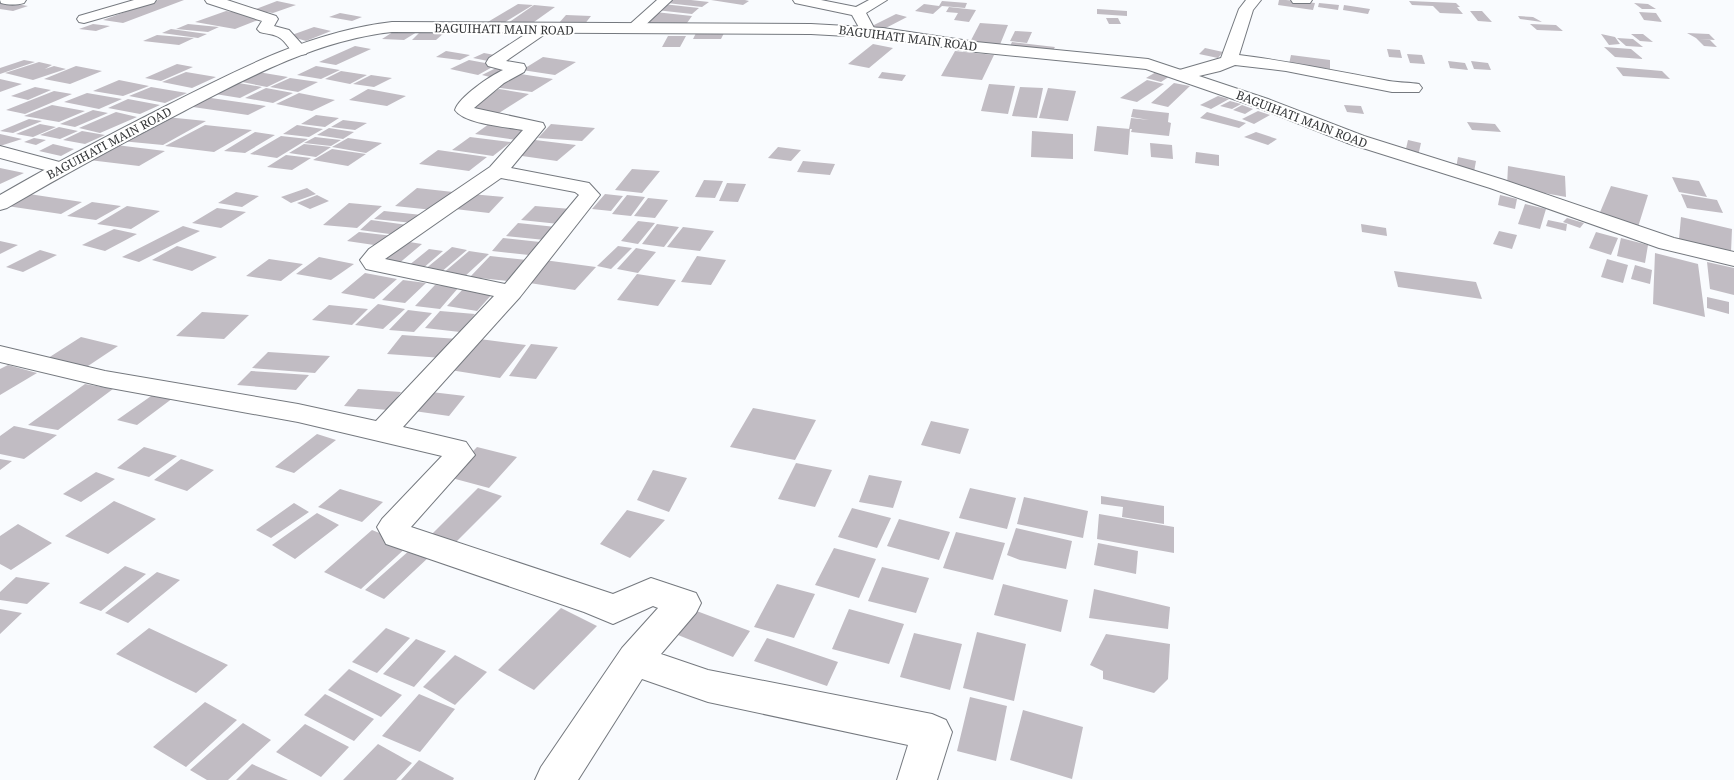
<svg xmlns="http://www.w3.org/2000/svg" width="1734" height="780" viewBox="0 0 1734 780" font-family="'Noto Serif',serif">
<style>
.building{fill:#c1bcc3}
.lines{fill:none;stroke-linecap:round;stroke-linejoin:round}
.minor-casing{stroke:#75797f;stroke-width:2}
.tertiary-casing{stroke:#75797f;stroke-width:2}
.minor{fill:#fff;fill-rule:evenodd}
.tertiary{fill:#fff;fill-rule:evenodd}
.labels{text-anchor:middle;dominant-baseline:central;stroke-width:4;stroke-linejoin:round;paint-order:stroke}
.far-street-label{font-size:12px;fill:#343638;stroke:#fff}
</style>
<rect width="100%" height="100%" fill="#f9fbfe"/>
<path class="building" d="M 158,0 L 184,0 L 123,23 L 103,20 Z
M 671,0 L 691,0 L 709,2 L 702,7 L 667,3 Z
M 711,0 L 745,0 L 749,1 L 743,5 Z
M 1279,0 L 1286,0 L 1315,3 L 1313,10 L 1278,5 Z
M 277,1 L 296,5 L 273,13 L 253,10 Z
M 942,1 L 967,3 L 965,8 L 942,6 L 933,14 L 915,11 L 924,4 L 939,6 Z
M 1409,1 L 1456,3 L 1460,7 L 1457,7 L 1463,14 L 1440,13 L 1433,6 L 1412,5 Z
M 4,2 L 28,6 L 13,11 L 0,9 L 0,3 Z
M 1319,3 L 1339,5 L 1338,10 L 1318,7 Z
M 1634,3 L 1648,4 L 1656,9 L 1642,9 Z
M 518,4 L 533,5 L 502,24 L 486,23 Z
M 663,4 L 699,8 L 692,14 L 656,10 Z
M 534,5 L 555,7 L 527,27 L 505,25 Z
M 1344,5 L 1370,9 L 1368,14 L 1343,10 Z
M 949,7 L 976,10 L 969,22 L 954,20 L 958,13 L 946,12 Z
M 1097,9 L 1127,11 L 1127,16 L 1097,14 Z
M 226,11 L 266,17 L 235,29 L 195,22 Z
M 1470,11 L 1482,11 L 1492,22 L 1478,21 Z
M 655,12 L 692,16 L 687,23 L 649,23 Z
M 1639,12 L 1656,13 L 1662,22 L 1644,20 Z
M 340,13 L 362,17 L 352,21 L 329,17 Z
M 896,14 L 907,17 L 880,31 L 868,28 Z
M 566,15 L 591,16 L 584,25 L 558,24 Z
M 1518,16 L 1533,17 L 1542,22 L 1520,19 Z
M 1106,18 L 1118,18 L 1121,24 L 1109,24 Z
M 980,23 L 1008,25 L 999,47 L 969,44 Z
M 93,24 L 110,26 L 96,31 L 79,29 Z
M 188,24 L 219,27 L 208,32 L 176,29 Z
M 1530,24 L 1556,25 L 1563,31 L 1537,30 Z
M 314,27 L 331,31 L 306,41 L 289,36 Z
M 171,29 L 207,34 L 198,38 L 162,33 Z
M 396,30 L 417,32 L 404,40 L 382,39 Z
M 1015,31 L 1032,32 L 1027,43 L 1010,41 Z
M 420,32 L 444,33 L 436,40 L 412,40 Z
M 696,33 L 724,33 L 721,39 L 693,39 Z
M 1687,33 L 1709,34 L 1715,40 L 1699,39 L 1710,40 L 1717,47 L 1704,46 L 1696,38 Z
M 1601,34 L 1615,37 L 1620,44 L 1609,45 Z
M 1631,34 L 1643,34 L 1653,42 L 1640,41 Z
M 157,35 L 194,38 L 179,45 L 143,41 Z
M 668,36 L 686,36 L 680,47 L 662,47 Z
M 1617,38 L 1633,39 L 1643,47 L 1626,46 Z
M 1012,42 L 1055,47 L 1052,52 L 1009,48 Z
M 873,44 L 893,48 L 869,68 L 848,64 Z
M 355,46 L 371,49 L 336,65 L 319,62 Z
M 1604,47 L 1631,49 L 1643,59 L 1615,57 Z
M 1205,48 L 1223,52 L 1218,58 L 1199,54 Z
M 1387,49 L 1400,50 L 1402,58 L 1389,57 Z
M 446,51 L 470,55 L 460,60 L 436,57 Z
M 955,51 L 994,55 L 982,80 L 941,76 Z
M 484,53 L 500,56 L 488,61 L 473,58 Z
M 1407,54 L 1422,55 L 1425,64 L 1410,63 Z
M 1291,55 L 1330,60 L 1330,69 L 1289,64 Z
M 543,57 L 576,62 L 555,75 L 522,70 Z
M 24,60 L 35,62 L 0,74 L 0,68 Z
M 469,60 L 496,65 L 478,75 L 450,69 Z
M 1448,61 L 1465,63 L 1468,70 L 1450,68 Z
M 1471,61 L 1488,63 L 1491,70 L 1474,69 Z
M 39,62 L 52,65 L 45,69 L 54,66 L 66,69 L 33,80 L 5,73 Z
M 177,64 L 193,67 L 161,81 L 145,78 Z
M 76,66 L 102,71 L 70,84 L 44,79 Z
M 316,66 L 340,70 L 321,79 L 297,75 Z
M 500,66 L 512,69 L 494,78 L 482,75 Z
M 1616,67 L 1662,71 L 1670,79 L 1623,76 Z
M 341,71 L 367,75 L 350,84 L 325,79 Z
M 186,72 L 216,77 L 192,88 L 162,82 Z
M 258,72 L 288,77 L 267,87 L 237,81 Z
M 882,72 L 906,75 L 902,81 L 878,78 Z
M 1156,72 L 1170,76 L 1161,82 L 1146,78 Z
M 514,73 L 553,79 L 532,92 L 493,87 Z
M 371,75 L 392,78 L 374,87 L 353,84 Z
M 290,78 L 318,82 L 298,92 L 270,87 Z
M 0,79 L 22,84 L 0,92 Z
M 119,80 L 149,86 L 123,96 L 93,91 Z
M 1147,80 L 1164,84 L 1137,102 L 1120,98 Z
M 233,82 L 262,87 L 240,98 L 209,93 Z
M 1174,83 L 1190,86 L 1168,107 L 1151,103 Z
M 989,84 L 1015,86 L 1008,114 L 981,111 Z
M 35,87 L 51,90 L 28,100 L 11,96 Z
M 151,87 L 187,93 L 165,103 L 129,96 Z
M 1020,87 L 1043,88 L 1037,118 L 1012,116 Z
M 266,88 L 293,93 L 273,103 L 245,98 Z
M 1048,88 L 1076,91 L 1068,121 L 1039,118 Z
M 368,89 L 406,96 L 387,106 L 349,100 Z
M 499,89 L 529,94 L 499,113 L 468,108 Z
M 54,91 L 72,94 L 25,114 L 6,110 Z
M 87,93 L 122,99 L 99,109 L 64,102 Z
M 299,93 L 335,100 L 312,111 L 276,104 Z
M 1218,96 L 1229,99 L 1211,109 L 1200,105 Z
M 204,97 L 266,106 L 248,115 L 186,106 Z
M 128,99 L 160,105 L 140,114 L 108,108 Z
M 1230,101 L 1241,104 L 1232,109 L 1220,106 Z
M 52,105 L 85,111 L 59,122 L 24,116 Z
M 1242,105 L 1253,109 L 1245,114 L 1233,110 Z
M 1344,105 L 1361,106 L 1364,114 L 1347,112 Z
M 1133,109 L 1169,113 L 1168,122 L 1171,123 L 1169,136 L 1131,132 L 1132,129 L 1129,129 L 1131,118 L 1149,120 L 1131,117 Z
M 93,110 L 108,113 L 75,127 L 60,124 Z
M 1258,111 L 1270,115 L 1254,124 L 1242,119 Z
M 116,112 L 137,117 L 100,133 L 79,128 Z
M 1207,112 L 1246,123 L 1239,128 L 1200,118 Z
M 316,115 L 339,118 L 325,127 L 301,124 Z
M 166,117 L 206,121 L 163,145 L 121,141 Z
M 29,119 L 42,121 L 13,133 L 0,131 Z
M 343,120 L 367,123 L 355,130 L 331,127 Z
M 1467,122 L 1495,124 L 1501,132 L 1472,130 Z
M 40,124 L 56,127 L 33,137 L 16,134 Z
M 489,124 L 530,130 L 516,140 L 475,134 Z
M 551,124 L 595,128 L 582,141 L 538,138 Z
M 205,125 L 252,130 L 214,152 L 165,146 Z
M 297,125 L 323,129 L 309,137 L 283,134 Z
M 1097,126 L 1130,129 L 1128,155 L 1094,151 Z
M 59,127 L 78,131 L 60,139 L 40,135 Z
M 329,128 L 354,132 L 343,139 L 317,135 Z
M 82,131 L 105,135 L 85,144 L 63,140 Z
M 1032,131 L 1073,134 L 1073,159 L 1031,157 Z
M 255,132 L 275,135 L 245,153 L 224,151 Z
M 1256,132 L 1277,139 L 1268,145 L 1244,137 Z
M 0,134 L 22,139 L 0,146 Z
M 281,136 L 308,139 L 277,158 L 250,154 Z
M 315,137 L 341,140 L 331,146 L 304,143 Z
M 470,137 L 511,142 L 493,156 L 452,150 Z
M 34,138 L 46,140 L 36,145 L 24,142 Z
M 348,138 L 382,143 L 366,153 L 332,147 Z
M 535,140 L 576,145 L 557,161 L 515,155 Z
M 1408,140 L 1421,143 L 1418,156 L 1405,153 Z
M 1150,143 L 1172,145 L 1173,159 L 1151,157 Z
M 53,144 L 74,149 L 61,156 L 39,151 Z
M 304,144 L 331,147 L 316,157 L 289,153 Z
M 116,145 L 165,151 L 139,166 L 89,160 Z
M 778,147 L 801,150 L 791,161 L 768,158 Z
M 332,149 L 366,154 L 348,166 L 313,160 Z
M 438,150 L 487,157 L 469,171 L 419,164 Z
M 1196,152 L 1219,155 L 1219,166 L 1195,163 Z
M 286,155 L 311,158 L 292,170 L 267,167 Z
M 1458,157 L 1476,161 L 1474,172 L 1456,168 Z
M 803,161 L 835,164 L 830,175 L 797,172 Z
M 1508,166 L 1565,176 L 1566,197 L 1507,186 Z
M 0,168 L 24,173 L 0,184 Z
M 632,169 L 660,171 L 642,193 L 615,190 Z
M 1672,177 L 1699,181 L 1707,197 L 1679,192 Z
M 704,180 L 723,181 L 715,198 L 695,197 Z
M 727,183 L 746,184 L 738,202 L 719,201 Z
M 1611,186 L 1648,195 L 1638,227 L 1598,217 Z
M 307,188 L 316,194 L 291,203 L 281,197 Z
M 417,188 L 453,192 L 433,210 L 395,206 Z
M 236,192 L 259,196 L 242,207 L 218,203 Z
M 29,194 L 82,202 L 61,214 L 7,206 Z
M 471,194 L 504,197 L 489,213 L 455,209 Z
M 605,194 L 623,196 L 611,211 L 592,209 Z
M 1681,194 L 1717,200 L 1723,213 L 1687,208 Z
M 317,195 L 329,201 L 310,209 L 297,203 Z
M 627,195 L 645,197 L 631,216 L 612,214 Z
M 1500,195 L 1517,199 L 1515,209 L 1498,205 Z
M 648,198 L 668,200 L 655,218 L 634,216 Z
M 92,202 L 121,206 L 96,220 L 67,216 Z
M 349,203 L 382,206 L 357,228 L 323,225 Z
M 1525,204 L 1546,209 L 1540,229 L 1518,224 Z
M 127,206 L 160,211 L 131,229 L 97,224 Z
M 535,206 L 571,209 L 559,224 L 521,220 Z
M 217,208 L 246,212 L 221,228 L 192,223 Z
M 384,211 L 422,215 L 413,223 L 374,219 Z
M 1681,217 L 1732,229 L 1731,252 L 1679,239 Z
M 1567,218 L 1584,223 L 1580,228 L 1563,222 Z
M 371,220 L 408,225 L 397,235 L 360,230 Z
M 1548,220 L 1567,224 L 1566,231 L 1546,226 Z
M 638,221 L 655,223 L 638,244 L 621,241 Z
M 518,223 L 556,227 L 545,240 L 506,236 Z
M 657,224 L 679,227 L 664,247 L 642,244 Z
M 1361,224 L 1386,228 L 1387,236 L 1362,232 Z
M 183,226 L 200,231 L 139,262 L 122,257 Z
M 683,227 L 714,231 L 700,251 L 667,247 Z
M 114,229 L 137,234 L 105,251 L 82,245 Z
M 1499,231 L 1517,235 L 1512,249 L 1493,244 Z
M 359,232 L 393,236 L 381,246 L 347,241 Z
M 1596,232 L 1618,238 L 1611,255 L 1589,248 Z
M 503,238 L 540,242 L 529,255 L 492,251 Z
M 1621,238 L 1648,245 L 1645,263 L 1617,256 Z
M 0,241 L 18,245 L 0,254 Z
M 403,241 L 422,244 L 397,265 L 377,262 Z
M 177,246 L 217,257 L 192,271 L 152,260 Z
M 618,246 L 632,248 L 611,269 L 597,266 Z
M 452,247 L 467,250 L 440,273 L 424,270 Z
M 636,248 L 656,252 L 638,273 L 617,269 Z
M 429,249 L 443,251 L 422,269 L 408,266 Z
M 40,250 L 57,255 L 23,272 L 6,267 Z
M 469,251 L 489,254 L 463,278 L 442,274 Z
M 1655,253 L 1698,264 L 1705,317 L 1653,304 Z
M 490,256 L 527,260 L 508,281 L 470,277 Z
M 697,256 L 726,260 L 711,285 L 681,282 Z
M 319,257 L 354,264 L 331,280 L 296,274 Z
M 269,259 L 303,264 L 281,281 L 246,276 Z
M 1607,259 L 1628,265 L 1623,283 L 1601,277 Z
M 544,260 L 596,267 L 575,290 L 523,282 Z
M 1707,262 L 1734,268 L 1734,295 L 1710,289 Z
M 1635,265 L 1652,270 L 1650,284 L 1631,279 Z
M 1394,271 L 1476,282 L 1482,299 L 1398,287 Z
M 365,273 L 397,279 L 374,299 L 341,293 Z
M 637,274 L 676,280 L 658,306 L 617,300 Z
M 403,280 L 426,283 L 405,303 L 382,300 Z
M 435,285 L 459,287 L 440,309 L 415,306 Z
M 464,288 L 494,292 L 477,311 L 447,306 Z
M 1707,297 L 1729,302 L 1729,314 L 1707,308 Z
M 378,304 L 405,309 L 383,329 L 355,325 Z
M 329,305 L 368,309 L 352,325 L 312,320 Z
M 408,310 L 432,313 L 414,332 L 389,330 Z
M 440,311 L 475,314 L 460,332 L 425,328 Z
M 202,312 L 249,315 L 224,339 L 176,336 Z
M 402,335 L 458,339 L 443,358 L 387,354 Z
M 81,337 L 118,346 L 82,370 L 45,360 Z
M 472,338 L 526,345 L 500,378 L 444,369 Z
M 531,344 L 558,347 L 536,379 L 509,376 Z
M 268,352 L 330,356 L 315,373 L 252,368 Z
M 8,365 L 37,373 L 0,395 L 0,369 Z
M 251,371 L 309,375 L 296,390 L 237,385 Z
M 85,384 L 113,389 L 58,430 L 28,425 Z
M 358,389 L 401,392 L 388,410 L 344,406 Z
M 423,391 L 465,396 L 449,416 L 407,410 Z
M 154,394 L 173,398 L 137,425 L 117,420 Z
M 753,408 L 816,420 L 795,460 L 730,447 Z
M 931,421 L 969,429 L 960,454 L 921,445 Z
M 14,426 L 57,435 L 24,459 L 0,454 L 0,436 Z
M 317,434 L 336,440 L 294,473 L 275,467 Z
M 144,447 L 177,456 L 149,477 L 117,468 Z
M 477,447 L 517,457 L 489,488 L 448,477 Z
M 0,459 L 12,461 L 0,470 Z
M 181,459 L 214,470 L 187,491 L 154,480 Z
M 796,463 L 832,470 L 815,507 L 778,499 Z
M 653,470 L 687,478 L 669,512 L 637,500 Z
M 96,472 L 115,479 L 81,502 L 63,494 Z
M 869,475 L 902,481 L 893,508 L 859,502 Z
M 478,488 L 502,496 L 453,545 L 429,537 Z
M 970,488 L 1016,498 L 1007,529 L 959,518 Z
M 340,489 L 383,502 L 362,522 L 318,507 Z
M 1101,496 L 1164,506 L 1164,524 L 1122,517 L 1123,507 L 1101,504 Z
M 1024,497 L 1088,511 L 1083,538 L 1017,524 Z
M 114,501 L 156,519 L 108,554 L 65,536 Z
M 294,503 L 309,512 L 271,538 L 256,530 Z
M 852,508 L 891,518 L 877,548 L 838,537 Z
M 627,510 L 665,520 L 630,558 L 600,544 Z
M 317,513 L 339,525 L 295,559 L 272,545 Z
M 1099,514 L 1174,527 L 1174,553 L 1097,539 Z
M 899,519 L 950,532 L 939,560 L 887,546 Z
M 18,524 L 52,543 L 11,570 L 0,564 L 0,536 Z
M 1016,528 L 1072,541 L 1066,569 L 1020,560 L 1007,555 Z
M 372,530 L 409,545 L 361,589 L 324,572 Z
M 956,532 L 1005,543 L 993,580 L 943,568 Z
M 1098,543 L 1138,551 L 1136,574 L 1094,565 Z
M 834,548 L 876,559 L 859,598 L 815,585 Z
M 411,549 L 429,557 L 384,599 L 365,590 Z
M 125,566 L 146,574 L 101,611 L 79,603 Z
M 882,567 L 929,578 L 916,613 L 868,601 Z
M 157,572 L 180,580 L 128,623 L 105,613 Z
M 16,577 L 50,583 L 27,604 L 0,600 L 0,592 Z
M 777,584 L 815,594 L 794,638 L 754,627 Z
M 1003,584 L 1068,600 L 1061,632 L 994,615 Z
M 1094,589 L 1170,607 L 1168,629 L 1089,618 Z
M 686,607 L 750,631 L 733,657 L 668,631 Z
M 561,608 L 597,626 L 534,690 L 498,670 Z
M 0,609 L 22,613 L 0,634 Z
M 849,609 L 904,624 L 889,664 L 832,649 Z
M 149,628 L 228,665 L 196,693 L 116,654 Z
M 386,628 L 410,638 L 377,673 L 352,662 Z
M 977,632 L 1026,644 L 1014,701 L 963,688 Z
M 914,633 L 962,644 L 950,690 L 900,677 Z
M 1106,634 L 1170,644 L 1168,679 L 1154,693 L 1103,679 L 1103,671 L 1090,665 Z
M 767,638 L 838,662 L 827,686 L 754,661 Z
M 416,639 L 446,651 L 414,687 L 383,674 Z
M 455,655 L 487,672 L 455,705 L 423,687 Z
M 349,669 L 402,695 L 381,717 L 328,690 Z
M 325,694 L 374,719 L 354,741 L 304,715 Z
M 419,694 L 455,709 L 420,752 L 382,736 Z
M 970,697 L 1007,706 L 996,761 L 957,751 Z
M 205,702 L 237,720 L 186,767 L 153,747 Z
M 1023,710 L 1083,727 L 1072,779 L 1010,760 Z
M 243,723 L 271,740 L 228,780 L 207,780 L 190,770 Z
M 305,724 L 349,747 L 321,777 L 276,752 Z
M 378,744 L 412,763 L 396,780 L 343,780 Z
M 419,760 L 454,778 L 453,780 L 401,780 Z
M 252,764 L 288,780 L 236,780 Z"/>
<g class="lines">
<defs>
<path id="minor" d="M 0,0 L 26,0 L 24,3 C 17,5 8,5 1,3 Z
M 134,0 L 156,0 L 154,3 L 84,23 L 79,22 L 77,19 L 79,16 Z
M 205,0 L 227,0 L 276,16 L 278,19 L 274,26 L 289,30 L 308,51 L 306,54 C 291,58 290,45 280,38 C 275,34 266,34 260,32 L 257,29 L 262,21 L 207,3 Z
M 657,0 L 672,0 L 639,31 L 629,31 L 626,28 L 629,25 Z
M 793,0 L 821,0 L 856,7 L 869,0 L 887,0 L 866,13 L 874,28 L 871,31 L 861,31 L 852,15 L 795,3 Z
M 1246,0 L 1261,0 L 1253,10 L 1239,55 C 1288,61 1336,71 1384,80 C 1396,83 1408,82 1419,84 L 1422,88 L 1419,92 L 1392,92 L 1286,71 L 1235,65 L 1220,71 L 1182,80 L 1176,79 L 1174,75 L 1176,71 L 1221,58 L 1239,9 Z
M 1291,0 L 1312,0 L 1310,3 L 1293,3 Z
M 543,24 L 548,26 L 551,29 L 548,32 L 506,61 L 524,64 L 526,68 L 524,72 L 504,83 L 474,108 L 543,123 L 545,127 L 511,168 L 589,183 L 600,195 L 520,297 L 403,427 L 466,442 L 475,455 L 411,527 L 613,594 L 651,578 L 696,593 L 701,603 L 696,613 L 661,654 L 708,670 L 932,714 L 946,720 L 952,732 L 937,780 L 897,780 L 908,745 L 708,702 L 642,679 L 578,780 L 535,780 L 541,767 L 622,648 L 658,608 L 653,606 L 613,624 L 584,612 L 386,544 L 377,527 L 382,519 L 442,456 L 298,422 L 105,387 L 0,362 L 0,346 L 105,371 L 298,404 L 376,421 L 494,296 L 366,269 L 360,260 L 369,249 L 490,167 L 523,130 C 507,127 464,124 455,110 C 459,97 490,76 503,70 L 488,66 L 486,63 L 489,58 L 538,26 ZM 501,178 L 575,192 L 579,195 L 505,284 L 385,259 Z
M 0,146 L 67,164 L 70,168 L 67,172 L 60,174 L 0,158 Z"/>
<path id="tertiary" d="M 392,22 L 811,24 L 883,28 L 976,42 L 1148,59 L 1268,99 L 1364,136 L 1504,180 L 1674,238 L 1734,252 L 1734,266 L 1659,248 L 1490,188 L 1350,144 L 1256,107 L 1146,69 L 976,52 L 883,38 L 811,34 L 392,32 C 318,40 249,77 184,111 C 124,142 65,174 7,208 L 0,210 L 0,195 C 55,163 111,134 168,105 C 239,69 312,31 392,22 Z"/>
</defs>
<use href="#minor" class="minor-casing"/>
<use href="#tertiary" class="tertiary-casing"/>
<use href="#minor" class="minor"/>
<use href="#tertiary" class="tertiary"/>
</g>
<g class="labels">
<g class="far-street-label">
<text transform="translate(504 29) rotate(1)">BAGUIHATI MAIN ROAD</text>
<text transform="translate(908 38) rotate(7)">BAGUIHATI MAIN ROAD</text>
<text transform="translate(1302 119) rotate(21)">BAGUIHATI MAIN ROAD</text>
<text transform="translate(109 143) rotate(-28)">BAGUIHATI MAIN ROAD</text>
</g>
</g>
</svg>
